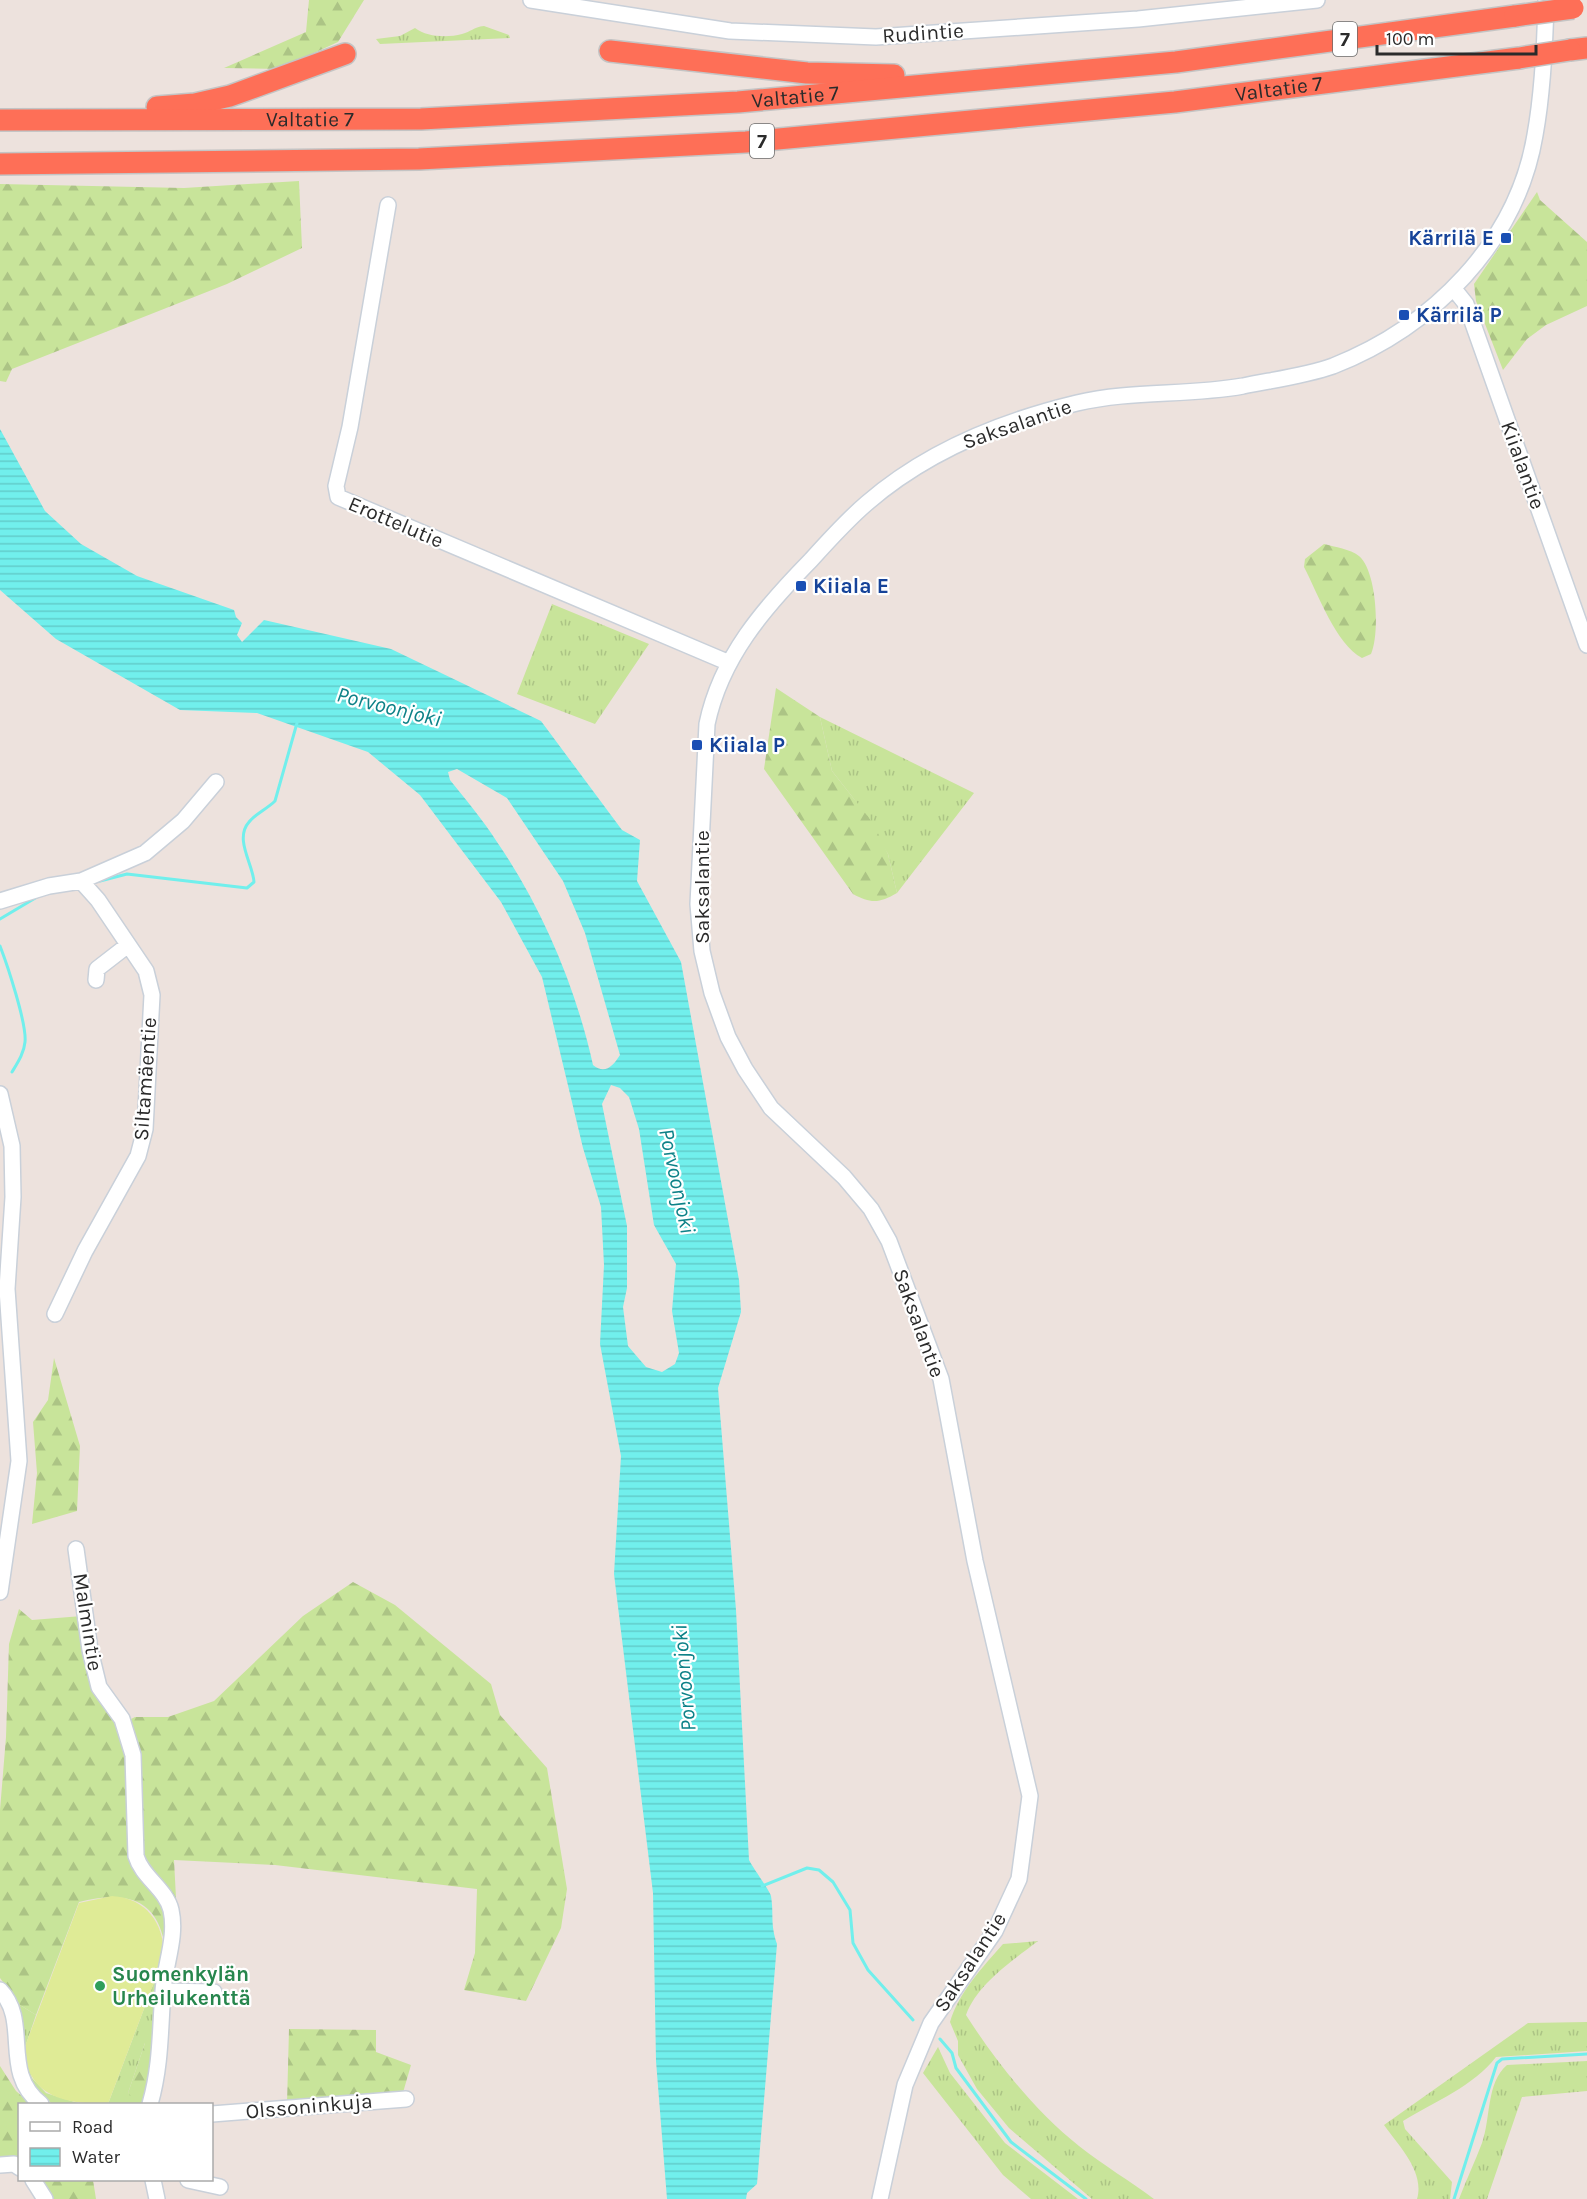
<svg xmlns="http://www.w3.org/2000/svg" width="1587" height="2199" viewBox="0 0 1587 2199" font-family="Karla,sans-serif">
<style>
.grass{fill:url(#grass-tufts)}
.forest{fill:url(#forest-firs)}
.pitch{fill:#dfeb96}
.water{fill:url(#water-rules);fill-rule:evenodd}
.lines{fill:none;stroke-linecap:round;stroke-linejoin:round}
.stream{stroke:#71efec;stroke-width:3}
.minor-casing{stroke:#c9d0d9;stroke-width:18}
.highway-casing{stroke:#c4c4c4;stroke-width:24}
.minor{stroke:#fff;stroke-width:15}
.highway{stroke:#fe6f57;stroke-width:21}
.highway-bridge-casing{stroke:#c4c4c4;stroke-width:24;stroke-linecap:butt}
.highway-bridge{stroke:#fe6f57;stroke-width:21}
.transit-dot{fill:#1a4fb4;stroke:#fff;stroke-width:2}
.leisure-dot{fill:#2e9e5b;stroke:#fff;stroke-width:2}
.labels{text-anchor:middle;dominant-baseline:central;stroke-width:4.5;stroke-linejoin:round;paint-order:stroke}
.shield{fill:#fff;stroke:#6b6b6b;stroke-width:1.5}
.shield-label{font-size:20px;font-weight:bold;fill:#2b2b2b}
.street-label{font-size:21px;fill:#2b2b2b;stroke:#fff}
.transit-label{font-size:21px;font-weight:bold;fill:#164399;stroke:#fff;text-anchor:start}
.leisure-label{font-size:21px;font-weight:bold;fill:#27864d;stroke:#fff;text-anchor:start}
.water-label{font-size:22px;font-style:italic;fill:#0e8288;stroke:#fff}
</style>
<defs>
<pattern id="grass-tufts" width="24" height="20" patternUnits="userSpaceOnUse" patternTransform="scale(1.5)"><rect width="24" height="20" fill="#c8e49a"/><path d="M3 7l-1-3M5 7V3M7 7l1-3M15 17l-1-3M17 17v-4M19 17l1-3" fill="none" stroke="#acc485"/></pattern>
<pattern id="forest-firs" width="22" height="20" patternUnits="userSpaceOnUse" patternTransform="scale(1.5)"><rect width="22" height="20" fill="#c8e49a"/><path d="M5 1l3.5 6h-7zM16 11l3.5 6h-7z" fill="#acc485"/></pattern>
<pattern id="water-rules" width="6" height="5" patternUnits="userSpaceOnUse" patternTransform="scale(1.5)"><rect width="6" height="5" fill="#71efec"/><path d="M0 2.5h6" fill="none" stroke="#62cdcb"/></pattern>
</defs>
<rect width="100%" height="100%" fill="#ede2dd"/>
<path class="grass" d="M 484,26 L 509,35 L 510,38 L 380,44 L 376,39 L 400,36 L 415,28 C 427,37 447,38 462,34 C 471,32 473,27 484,26 Z
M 552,604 L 649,644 L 595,724 L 517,694 Z
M 820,717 L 974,793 L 897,893 L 888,854 L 854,799 L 832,771 Z
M 169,1934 L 157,2043 L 145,2043 L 128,2093 L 146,2099 L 145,2104 L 108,2104 L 164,1956 L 163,1937 Z
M 1038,1941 C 1012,1961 977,1984 966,2015 C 996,2062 1035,2111 1079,2146 C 1103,2165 1130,2181 1154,2199 L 1092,2199 L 1009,2128 L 977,2089 L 958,2055 L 958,2041 L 950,2022 C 959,1992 982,1968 1003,1944 Z
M 11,1991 L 20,2005 L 36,2015 L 24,2050 L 32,2078 L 46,2093 L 81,2104 L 53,2104 L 28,2088 Z
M 1587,2022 L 1587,2051 L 1496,2057 C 1474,2086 1434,2102 1403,2121 L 1405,2129 L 1452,2182 L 1450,2199 L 1417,2199 C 1425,2172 1399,2146 1384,2125 L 1528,2023 Z
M 938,2047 L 950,2073 L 1005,2143 L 1078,2199 L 1031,2199 L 1003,2175 L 923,2073 Z
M 1587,2061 L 1587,2091 L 1522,2097 L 1487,2199 L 1459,2199 C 1466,2180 1475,2162 1482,2143 C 1491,2118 1486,2083 1507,2065 Z"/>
<path class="forest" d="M 309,0 L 364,0 L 338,42 L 279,69 L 224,68 L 306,32 Z
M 299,181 L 302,248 L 227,284 L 12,369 L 6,382 L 0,381 L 0,184 L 184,188 Z
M 1537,192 L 1540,200 L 1587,242 L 1587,306 L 1546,325 L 1527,339 L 1503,370 L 1476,301 L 1474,284 Z
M 1324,544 C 1335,547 1350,549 1359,556 C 1377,571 1380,634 1371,654 L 1362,658 C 1336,644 1318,594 1304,567 L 1305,559 Z
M 776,688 L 820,717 L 832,771 L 873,823 L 888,854 L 897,893 C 880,903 871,904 853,894 L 764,769 Z
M 54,1358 L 80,1446 L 77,1511 L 32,1524 L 37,1473 L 33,1422 L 48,1400 Z
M 353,1582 L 395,1605 L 491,1684 L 500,1715 L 547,1768 L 567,1889 L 561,1928 L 526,2001 L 464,1990 L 475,1953 L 477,1889 L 275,1865 L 174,1860 L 176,1898 L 167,1894 L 142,1864 L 127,1721 L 135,1717 L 168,1717 L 214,1701 L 303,1616 Z
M 19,1609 L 32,1620 L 82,1616 L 129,1752 L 132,1860 L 163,1905 L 169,1934 L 163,1937 C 152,1893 116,1893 79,1902 L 36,2015 L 20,2005 L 0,1978 L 0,1810 L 6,1737 L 9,1644 Z
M 289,2029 L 376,2030 L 376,2052 L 411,2065 L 402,2096 L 287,2104 Z
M 148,2041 L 157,2043 L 146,2099 L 132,2097 L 128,2093 L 145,2043 Z
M 0,2066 L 16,2091 L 31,2104 L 20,2104 L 19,2161 L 0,2158 Z
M 41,2180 L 93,2180 L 96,2199 L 51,2199 Z"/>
<path class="pitch" d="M 112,1896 C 146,1898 164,1923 164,1956 L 108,2104 C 67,2104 28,2098 24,2049 L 79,1903 Z"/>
<path class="water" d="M 0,429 L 45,511 L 81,544 L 137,576 L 234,610 L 236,617 L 242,623 L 237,635 L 242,642 L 264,620 L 391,649 L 541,721 L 622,830 L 640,840 L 637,881 L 681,962 L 739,1280 L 741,1312 L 718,1388 L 736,1610 L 749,1860 C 753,1868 770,1891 771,1896 C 774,1915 770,1923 777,1944 L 757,2184 L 747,2193 L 746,2199 L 667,2199 L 656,2061 L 653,1893 L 614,1574 L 621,1456 L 600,1344 L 604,1265 L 601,1207 L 583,1148 L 542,977 L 501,902 L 420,795 L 368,752 L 257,713 L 180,710 L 56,639 L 0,590 ZM 457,769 L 507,798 L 563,881 L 585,933 L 620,1055 C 613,1066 605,1075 593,1065 C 576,988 542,907 497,842 C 483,820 466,800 450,780 L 448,772 ZM 611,1085 L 620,1088 L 629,1097 L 639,1129 L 654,1225 L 676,1264 L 672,1311 L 679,1353 L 675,1364 L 662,1372 L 646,1367 L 628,1346 L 623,1307 L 627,1288 L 627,1226 L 602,1104 Z"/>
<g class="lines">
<path class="stream" d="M 100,881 L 127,874 L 247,888 L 254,882 C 253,864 234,839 249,822 C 255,814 267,809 275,801 L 297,723
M 0,919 L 37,897
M 0,946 C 7,964 27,1024 25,1042 C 24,1053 18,1062 12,1072
M 762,1886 L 807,1868 L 819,1870 L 833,1882 L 850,1910 L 853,1943 L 868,1970 L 913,2020
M 940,2039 L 952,2053 L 956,2068 L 1011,2142 L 1086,2199
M 1454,2199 L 1497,2063 L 1502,2059 L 1587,2054"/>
<defs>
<path id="minor" d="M 531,0 L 730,31 L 876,37 L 1138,19 L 1317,0
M 388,205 L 350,427 L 336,486 L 338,497 L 727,662
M 1454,289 L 1466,304 L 1587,645
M 0,901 L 49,886 L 81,881 L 145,853 L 183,821 L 216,782
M 96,980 L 97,969 L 128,945
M 0,1094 L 12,1146 L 13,1197 L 7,1289 L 19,1461 L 0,1592
M 55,1314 L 85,1251 L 138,1156 L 145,1129 L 152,995 L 146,971 L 98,900 L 81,881
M 76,1549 L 90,1650 L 99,1687 L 122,1719 L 133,1755 L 136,1856 C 142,1877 166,1889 171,1910 C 177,1937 165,1964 163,1991 C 160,2030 161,2066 150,2104
M 0,1990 C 31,2022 0,2072 41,2104
M 163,1991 L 214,1992
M 212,2114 L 406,2099
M 0,2165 L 14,2164 L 20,2168
M 33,2180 L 45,2199
M 153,2180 L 157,2199
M 188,2180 L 220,2187
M 880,2199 L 905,2085 L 931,2023 L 995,1931 L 1019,1879 L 1030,1796 L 975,1561 L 941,1379 L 889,1241 L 871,1209 L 844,1177 L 771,1108 L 745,1069 L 728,1037 L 712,993 L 702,951 L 698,904 L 707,724 C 721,657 764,608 811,560 C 829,540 847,520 867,503 C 926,452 1002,421 1077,403 C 1131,390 1188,396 1243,386 C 1272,380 1305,376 1333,366 C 1432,327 1517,243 1535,135 C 1543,91 1545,45 1546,0"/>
<g id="highway">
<path d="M 1570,50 L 1587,48"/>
<path d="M 610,51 L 807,73 L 894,75"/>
<path d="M 157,107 L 195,104 L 230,96 L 345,54"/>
<path id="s1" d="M 0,120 L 421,119 L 738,102 L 1176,62 L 1515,16"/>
<path id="s2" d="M 0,164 L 419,159 L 746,142 L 1175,102 L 1519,58"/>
</g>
</defs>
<use href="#minor" class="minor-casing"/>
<use href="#highway" class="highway-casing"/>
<use href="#minor" class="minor"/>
<use href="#highway" class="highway"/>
<defs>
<path id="highway-bridge" d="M 1515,16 L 1573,8
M 1519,58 L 1570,50"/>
</defs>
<use href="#highway-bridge" class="highway-bridge-casing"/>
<use href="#highway-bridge" class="highway-bridge"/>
</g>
<g class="transit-dot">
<rect x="1500" y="232" width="12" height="12" rx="3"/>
<rect x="1398" y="309" width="12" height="12" rx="3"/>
<rect x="795" y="580" width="12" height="12" rx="3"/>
<rect x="691" y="739" width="12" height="12" rx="3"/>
</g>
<circle class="leisure-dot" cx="100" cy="1986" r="6"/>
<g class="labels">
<g class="shield">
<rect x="1333" y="22" width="24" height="34" rx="4.5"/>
<rect x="750" y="124" width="24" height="34" rx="4.5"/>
</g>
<g class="shield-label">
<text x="1345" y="39">7</text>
<text x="762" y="141">7</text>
</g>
<g class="street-label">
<text transform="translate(923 33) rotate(-4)">Rudintie</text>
<text stroke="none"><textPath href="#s2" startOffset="1282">Valtatie 7</textPath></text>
<text stroke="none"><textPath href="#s1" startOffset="796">Valtatie 7</textPath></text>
<text stroke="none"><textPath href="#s1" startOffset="310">Valtatie 7</textPath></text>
<text transform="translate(1017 424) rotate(-19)">Saksalantie</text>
<text transform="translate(1523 465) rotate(70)">Kiialantie</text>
<text transform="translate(396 522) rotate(23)">Erottelutie</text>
<text transform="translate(702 887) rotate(-90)">Saksalantie</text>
<text transform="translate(145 1079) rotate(-86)">Siltamäentie</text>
<text transform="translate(919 1323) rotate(70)">Saksalantie</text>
<text transform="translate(88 1622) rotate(81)">Malmintie</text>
<text transform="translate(970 1962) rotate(-57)">Saksalantie</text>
<text transform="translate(309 2106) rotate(-5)">Olssoninkuja</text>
</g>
<g class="transit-label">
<text x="1494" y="238" text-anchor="end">Kärrilä E</text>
<text x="1416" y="315">Kärrilä P</text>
<text x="813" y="586">Kiiala E</text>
<text x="709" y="745">Kiiala P</text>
</g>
<g class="leisure-label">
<text x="112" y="1974">Suomenkylän<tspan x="112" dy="24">Urheilukenttä</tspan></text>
</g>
<g class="water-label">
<text transform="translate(389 707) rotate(14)">Porvoonjoki</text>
<text transform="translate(677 1181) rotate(78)">Porvoonjoki</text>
<text transform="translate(684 1678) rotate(-95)">Porvoonjoki</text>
</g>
</g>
<rect x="18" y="2103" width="195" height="78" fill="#ffffff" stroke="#aaaaaa" stroke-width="1.5"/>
<rect x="30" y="2122" width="30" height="9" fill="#ffffff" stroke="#aaaaaa" stroke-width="1.5"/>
<text x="72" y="2133" font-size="18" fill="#2b2b2b">Road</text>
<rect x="30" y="2148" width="30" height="18" fill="url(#water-rules)" stroke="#aaaaaa" stroke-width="1.5"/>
<text x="72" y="2163" font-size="18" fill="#2b2b2b">Water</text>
<path d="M1377 45v9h159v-9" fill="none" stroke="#2b2b2b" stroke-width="3"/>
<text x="1386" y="45" font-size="18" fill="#2b2b2b" stroke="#ffffff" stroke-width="4.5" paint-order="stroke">100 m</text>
</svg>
